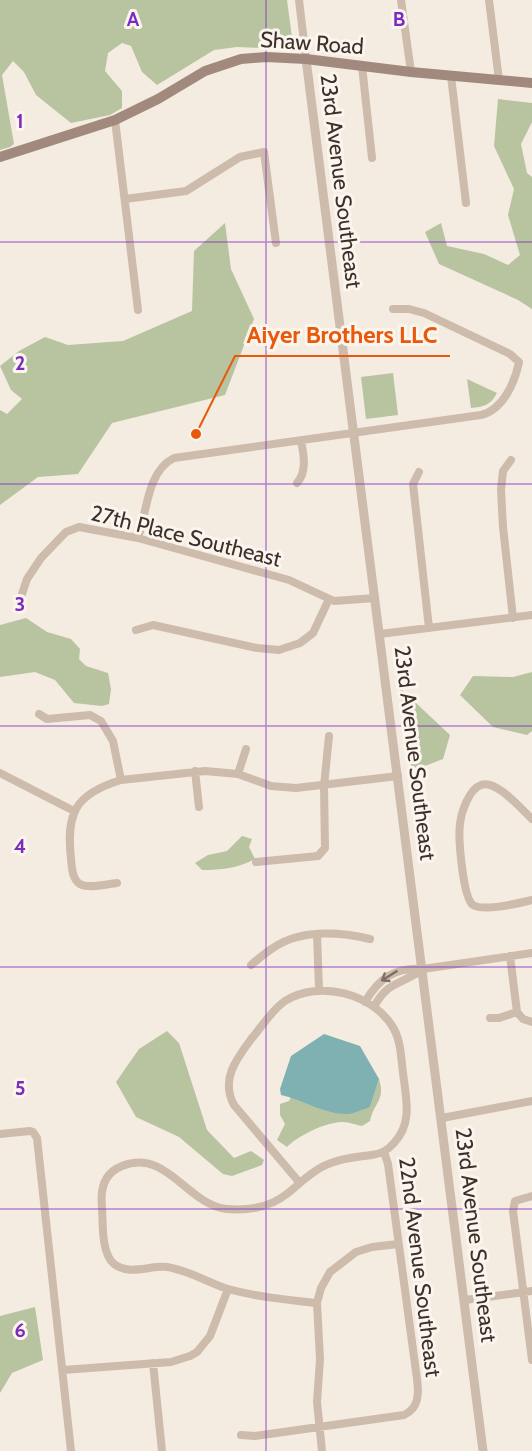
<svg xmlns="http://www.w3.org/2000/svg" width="532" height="1451" viewBox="0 0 532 1451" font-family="Cabin,sans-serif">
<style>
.green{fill:#b8c4a0}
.water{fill:#7fb0b2}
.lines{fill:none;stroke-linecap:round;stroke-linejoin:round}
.minor{stroke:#cdbbac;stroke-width:8}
.tertiary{stroke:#cdbbac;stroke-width:9}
.secondary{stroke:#a18a7d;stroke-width:10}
.oneway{stroke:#7d6f65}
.grid{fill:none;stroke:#7b2cbf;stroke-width:1.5;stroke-opacity:0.55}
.labels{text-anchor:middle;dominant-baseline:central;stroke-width:6;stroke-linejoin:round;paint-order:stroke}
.street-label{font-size:22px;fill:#3b302b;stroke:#fbf5ee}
.grid-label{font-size:20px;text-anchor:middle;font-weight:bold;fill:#7b2cbf;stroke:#fbf5ee;stroke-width:6;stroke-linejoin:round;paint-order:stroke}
.leader{fill:none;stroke:#e8590c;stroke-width:2}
.callout-dot{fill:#e8590c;stroke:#fbf5ee;stroke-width:2}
.callout-label{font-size:24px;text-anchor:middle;font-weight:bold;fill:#e8590c;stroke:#fbf5ee;stroke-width:6;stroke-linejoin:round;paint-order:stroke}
</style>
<rect width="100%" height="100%" fill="#f4ebe1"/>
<path class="green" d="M 0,0 L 287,0 L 293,45 L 286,49 L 237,47 L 214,50 L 157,85 L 142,72 L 131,46 L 122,43 L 108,53 L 105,71 L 122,91 L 122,108 L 110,115 L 71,123 L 36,95 L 24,72 L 13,61 L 2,75 L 14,144 L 10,147 L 0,150 Z
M 498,99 L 532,103 L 532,122 L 521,144 L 527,173 L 532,177 L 532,309 L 518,300 L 439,264 L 425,232 L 441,223 L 447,246 L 484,254 L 508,265 L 520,255 L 508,215 L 514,189 L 494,146 Z
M 225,223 L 231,269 L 254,319 L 225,395 L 112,423 L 78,474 L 38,477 L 0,505 L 0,410 L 7,414 L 22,399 L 11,390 L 0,366 L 19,351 L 45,337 L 68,345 L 123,341 L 192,311 L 194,251 Z
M 393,373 L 398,415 L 366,419 L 361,377 Z
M 467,379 L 497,393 C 491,405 483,407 471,408 Z
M 26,618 L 47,632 L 71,639 L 80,649 L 79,659 L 86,666 L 108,673 L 111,689 L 109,704 L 102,706 L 74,703 L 55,680 L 35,672 L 0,677 L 0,625 Z
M 532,672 L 532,731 L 527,735 L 493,727 L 460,695 L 473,676 L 513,677 Z
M 400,688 L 450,735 L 443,759 L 412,771 Z
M 242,836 L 252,839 L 249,847 L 255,859 C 239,868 220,870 202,870 L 195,863 L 208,855 L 227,851 Z
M 167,1031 L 179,1043 L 207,1130 L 234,1158 L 251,1151 L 264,1160 L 262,1165 L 232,1176 L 223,1174 L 179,1137 L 136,1117 L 116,1082 L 139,1049 Z
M 379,1079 C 386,1101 373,1103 370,1121 L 362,1126 C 356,1125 349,1122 343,1122 C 328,1121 297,1136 287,1147 L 277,1140 L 285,1124 L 280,1115 L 280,1104 L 289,1101 L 291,1097 L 370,1107 Z
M 35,1307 L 43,1360 L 12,1373 L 0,1393 L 0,1316 Z"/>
<path class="water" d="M 324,1034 L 360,1046 L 379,1079 L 370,1107 C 363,1109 354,1114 347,1114 C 324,1114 303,1100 281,1095 L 280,1089 L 291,1056 Z"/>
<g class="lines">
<path class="minor" d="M 299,0 L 306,59
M 401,0 L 411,72
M 489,0 L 499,80
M 362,66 L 372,158
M 451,76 L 466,203
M 115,120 L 138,310
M 125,199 L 186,191 L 240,157 L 264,152 L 276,243
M 511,460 L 503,471 L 501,490 L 503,527 L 513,618
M 419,472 L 413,484 L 429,628
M 297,483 C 307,472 304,455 301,441
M 138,538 C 147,512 147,471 174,458 L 481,415 C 503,410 515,382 519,362 L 510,354 L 424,313 L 409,309 L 393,309
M 21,597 L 27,579 L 41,558 L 66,532 L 79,527 L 138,538 L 271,575 L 289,580 L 334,601 L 375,598
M 136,630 L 153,625 L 257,648 L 279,650 L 300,643 L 313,633 L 329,599
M 380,634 L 532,615
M 39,714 L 47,719 L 90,715 L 101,721 L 113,741 L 121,780
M 195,771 L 199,807
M 0,773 L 74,811
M 238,774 L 246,749
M 532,819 C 521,809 496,779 481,785 C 469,789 461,813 460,824 C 458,838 463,898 473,905 C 484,912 519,903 532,900
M 256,862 L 318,856 L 325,848 L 324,786 L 329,736
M 117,883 C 107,884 89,889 80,884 C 72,879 72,868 71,859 C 66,813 75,794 121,780 L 205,771 L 238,774 L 271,786 L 296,788 L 398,776
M 317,934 L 319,989
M 510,956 L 517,1012 L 523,1019 L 532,1022
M 251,965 C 258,959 265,953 273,948 C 301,929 339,932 370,939
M 365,1002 C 379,978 395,967 423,969 L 532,953
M 374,1007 C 388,980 402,985 423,969
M 490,1018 L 499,1018 L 517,1012
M 442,1118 L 532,1101
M 0,1134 L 30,1131 L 33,1132 L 37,1138 L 71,1451
M 299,1182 L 234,1105 C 220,1079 237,1058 252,1038 C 262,1026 272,1010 285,1001 C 319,979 375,994 394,1029 C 401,1042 401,1058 403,1073 C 406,1098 413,1123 394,1143 C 388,1150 381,1154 372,1155 C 354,1157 336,1159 320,1168 C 308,1175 299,1184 288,1193 C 271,1207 250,1211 227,1209 C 187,1205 167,1148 122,1166 C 104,1173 100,1189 102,1207 C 103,1223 101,1253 114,1264 C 130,1276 150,1265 167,1267 C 188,1270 209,1283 228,1289 C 257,1297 288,1300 317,1303
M 532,1196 L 515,1201 L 513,1211 L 532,1360
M 465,1300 L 532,1291
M 153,1363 L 162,1451
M 63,1370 L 171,1362 L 190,1356 L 197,1352 L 210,1336 L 228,1289
M 241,1435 L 255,1436 L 404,1415 C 419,1408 419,1394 417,1379 L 388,1164 L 384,1152
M 322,1451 L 317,1402 L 320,1359 L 317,1303 L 321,1288 L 330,1272 L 356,1252 L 372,1247 L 398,1244"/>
<path class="tertiary" d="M 306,59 L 483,1451"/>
<path class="secondary" d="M 0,157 L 115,120 L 158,99 L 205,71 L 241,59 L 266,57 L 306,59 L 411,72 L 532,83"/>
</g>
<defs><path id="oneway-shaft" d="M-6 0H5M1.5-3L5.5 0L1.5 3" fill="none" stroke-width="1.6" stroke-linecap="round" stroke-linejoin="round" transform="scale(1.5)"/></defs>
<use class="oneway" href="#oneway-shaft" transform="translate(389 976) rotate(148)"/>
<path class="grid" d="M 266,0 L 266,1451M 0,242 L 532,242M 0,484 L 532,484M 0,726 L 532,726M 0,967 L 532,967M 0,1209 L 532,1209"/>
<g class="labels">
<g class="street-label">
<text transform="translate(312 43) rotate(4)">Shaw Road</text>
<text transform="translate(341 181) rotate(83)">23rd Avenue Southeast</text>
<text transform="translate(186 536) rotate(14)">27th Place Southeast</text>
<text transform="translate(415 753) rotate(83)">23rd Avenue Southeast</text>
<text transform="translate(476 1235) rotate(83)">23rd Avenue Southeast</text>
<text transform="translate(420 1267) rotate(83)">22nd Avenue Southeast</text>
</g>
</g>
<g class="grid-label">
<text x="133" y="26">A</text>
<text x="399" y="26">B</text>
<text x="20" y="128">1</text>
<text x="20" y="370">2</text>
<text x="20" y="611">3</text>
<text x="20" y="853">4</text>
<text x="20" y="1095">5</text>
<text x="20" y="1337">6</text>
</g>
<path class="leader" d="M196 434L235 356H450"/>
<circle class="callout-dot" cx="196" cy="434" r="6"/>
<g class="callout-label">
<text x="342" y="343">Aiyer Brothers LLC</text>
</g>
</svg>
